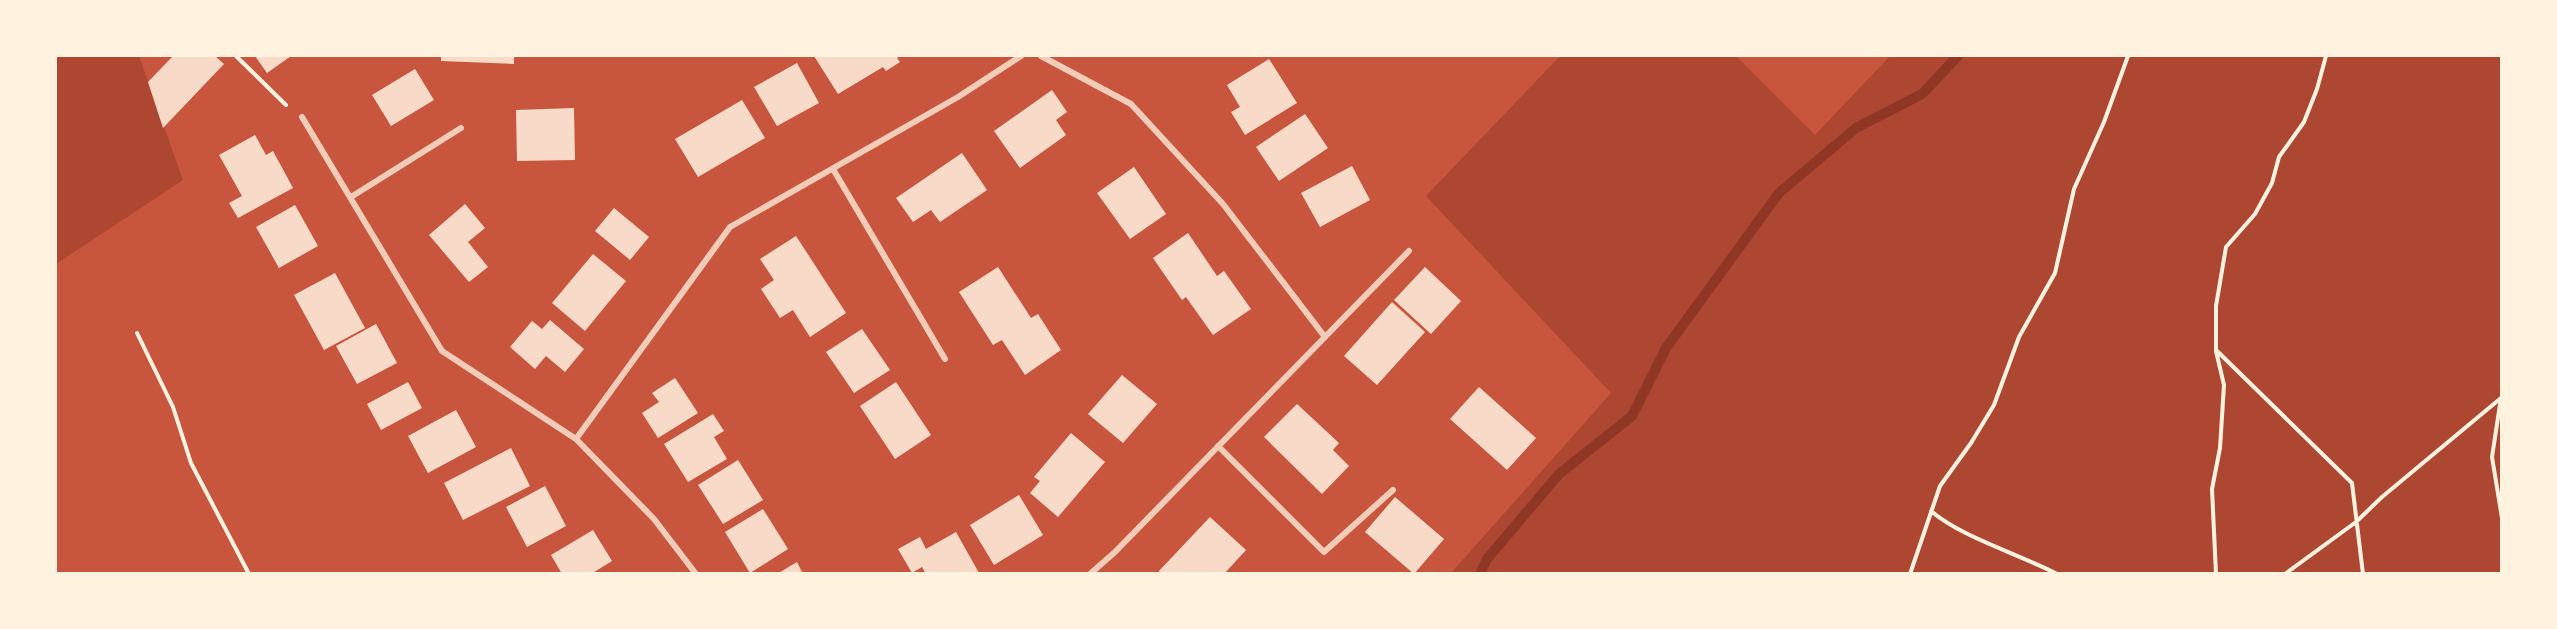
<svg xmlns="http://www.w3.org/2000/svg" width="2557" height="629" viewBox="0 0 2557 629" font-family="'DejaVu Sans',sans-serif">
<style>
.green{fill:#ae4732}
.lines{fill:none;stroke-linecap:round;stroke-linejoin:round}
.stream{stroke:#8f3625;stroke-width:10}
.building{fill:#f7dbc8}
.path{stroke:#fff3e0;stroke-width:4}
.minor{stroke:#f1ccb7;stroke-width:6}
</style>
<rect width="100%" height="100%" fill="#c8553d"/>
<path class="green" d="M 56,56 L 139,56 L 183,180 L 56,264 Z
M 1560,56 L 1736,56 L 1815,135 L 1890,56 L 2501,56 L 2501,573 L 1451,573 L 1611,393 L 1426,196 Z"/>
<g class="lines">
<path class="stream" d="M 1480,574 L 1487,559 L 1559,474 L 1632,416 L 1666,348 L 1779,193 L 1856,128 L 1922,94 L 1958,56"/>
</g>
<path class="building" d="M 173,56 L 215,56 L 224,64 L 163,128 L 148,82 Z
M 255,56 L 291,56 L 267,73 Z
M 441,56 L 514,56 L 514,64 L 441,61 Z
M 814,56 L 900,56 L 897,58 L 900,62 L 886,71 L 883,67 L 838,94 Z
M 1269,59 L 1297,103 L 1245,135 L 1231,112 L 1240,107 L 1227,85 Z
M 797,63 L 819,103 L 777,126 L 754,87 Z
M 415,69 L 434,100 L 391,126 L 372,95 Z
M 1052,90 L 1067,112 L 1056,120 L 1066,135 L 1020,168 L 994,131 Z
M 742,100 L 765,138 L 698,177 L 675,139 Z
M 574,108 L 575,160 L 517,161 L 516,110 Z
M 1305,114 L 1328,148 L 1279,181 L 1256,147 Z
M 255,135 L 266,155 L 273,151 L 293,188 L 238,218 L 229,203 L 242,196 L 219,155 Z
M 962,153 L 987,190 L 940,222 L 931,210 L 913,222 L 896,198 Z
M 1352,166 L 1370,200 L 1320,227 L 1301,193 Z
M 1134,167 L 1166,214 L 1130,239 L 1097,193 Z
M 465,204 L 485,228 L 468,242 L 488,267 L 469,282 L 429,235 Z
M 295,205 L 318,246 L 279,268 L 256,227 Z
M 614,208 L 649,237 L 630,260 L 595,231 Z
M 1188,233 L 1217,276 L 1224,271 L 1251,309 L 1213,335 L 1186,297 L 1182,300 L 1153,258 Z
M 796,236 L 846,313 L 810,337 L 793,310 L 780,318 L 761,289 L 774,280 L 760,259 Z
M 593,254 L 626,281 L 585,331 L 552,303 Z
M 998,267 L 1031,318 L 1038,314 L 1061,350 L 1025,375 L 1002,340 L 993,345 L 959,292 Z
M 1425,267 L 1461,301 L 1431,334 L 1394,300 Z
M 335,273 L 365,328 L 324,350 L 294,295 Z
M 1392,302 L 1425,332 L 1377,385 L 1344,356 Z
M 550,320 L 584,349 L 565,372 L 546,356 L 535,369 L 510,347 L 532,321 L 542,329 Z
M 376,324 L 397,363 L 357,384 L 336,346 Z
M 862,329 L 890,370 L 854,393 L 826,352 Z
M 1122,375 L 1157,404 L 1123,443 L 1088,414 Z
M 675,378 L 698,413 L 658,438 L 642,413 L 659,402 L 652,393 Z
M 408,382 L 422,408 L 381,430 L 367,404 Z
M 896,382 L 931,435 L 895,459 L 860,406 Z
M 1479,387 L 1536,438 L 1507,470 L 1450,419 Z
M 1297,404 L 1339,443 L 1333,450 L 1349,466 L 1322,494 L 1264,437 Z
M 456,410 L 476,447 L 428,473 L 408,436 Z
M 713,414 L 724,431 L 714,437 L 727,459 L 688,482 L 664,444 Z
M 1071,433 L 1105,462 L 1058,517 L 1030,493 L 1040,481 L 1034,477 Z
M 511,448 L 530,486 L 463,520 L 444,483 Z
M 738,460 L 763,500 L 723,524 L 698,485 Z
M 545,486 L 566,526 L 527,547 L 506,507 Z
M 1019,495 L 1043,535 L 994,565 L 970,525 Z
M 1395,497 L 1444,539 L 1414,574 L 1365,532 Z
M 763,509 L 788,549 L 750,573 L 725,532 Z
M 1210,517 L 1246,550 L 1224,574 L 1161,574 L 1159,571 Z
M 593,530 L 612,561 L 591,574 L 562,574 L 551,555 Z
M 956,532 L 979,573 L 926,574 L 922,567 L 912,573 L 898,549 L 920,537 L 926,549 Z
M 797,562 L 803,574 L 777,574 Z"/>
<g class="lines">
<path class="path" d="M 236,56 L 286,105
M 2326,56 L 2317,89 L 2304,122 L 2279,157 L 2272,183 L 2255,214 L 2226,247 L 2216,306 L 2216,350 L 2352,483 L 2363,574
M 137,333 L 173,407 L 191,463 L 249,574
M 2501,398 L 2492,457 L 2502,518
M 1931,511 C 1961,537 2019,554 2057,574
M 1910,574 L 1940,486 L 1971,443 L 1994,405 L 2019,337 L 2055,273 L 2074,189 L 2104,122 L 2128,56
M 2216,574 L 2212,489 L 2220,448 L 2224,385 L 2216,351
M 2285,574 L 2356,522 L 2382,497 L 2501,398"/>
<path class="minor" d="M 1041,56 L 1131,104 L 1223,204 L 1325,337
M 302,117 L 442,351 L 576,439 L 654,519 L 696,574
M 833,169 L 945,359
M 351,197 L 461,128
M 576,439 L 730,227 L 958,97 L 1021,56
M 1218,446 L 1324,552 L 1393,490
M 1090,574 L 1115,552 L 1409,251"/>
</g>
<rect width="2557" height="629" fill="none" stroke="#fff3e0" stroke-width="114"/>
</svg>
